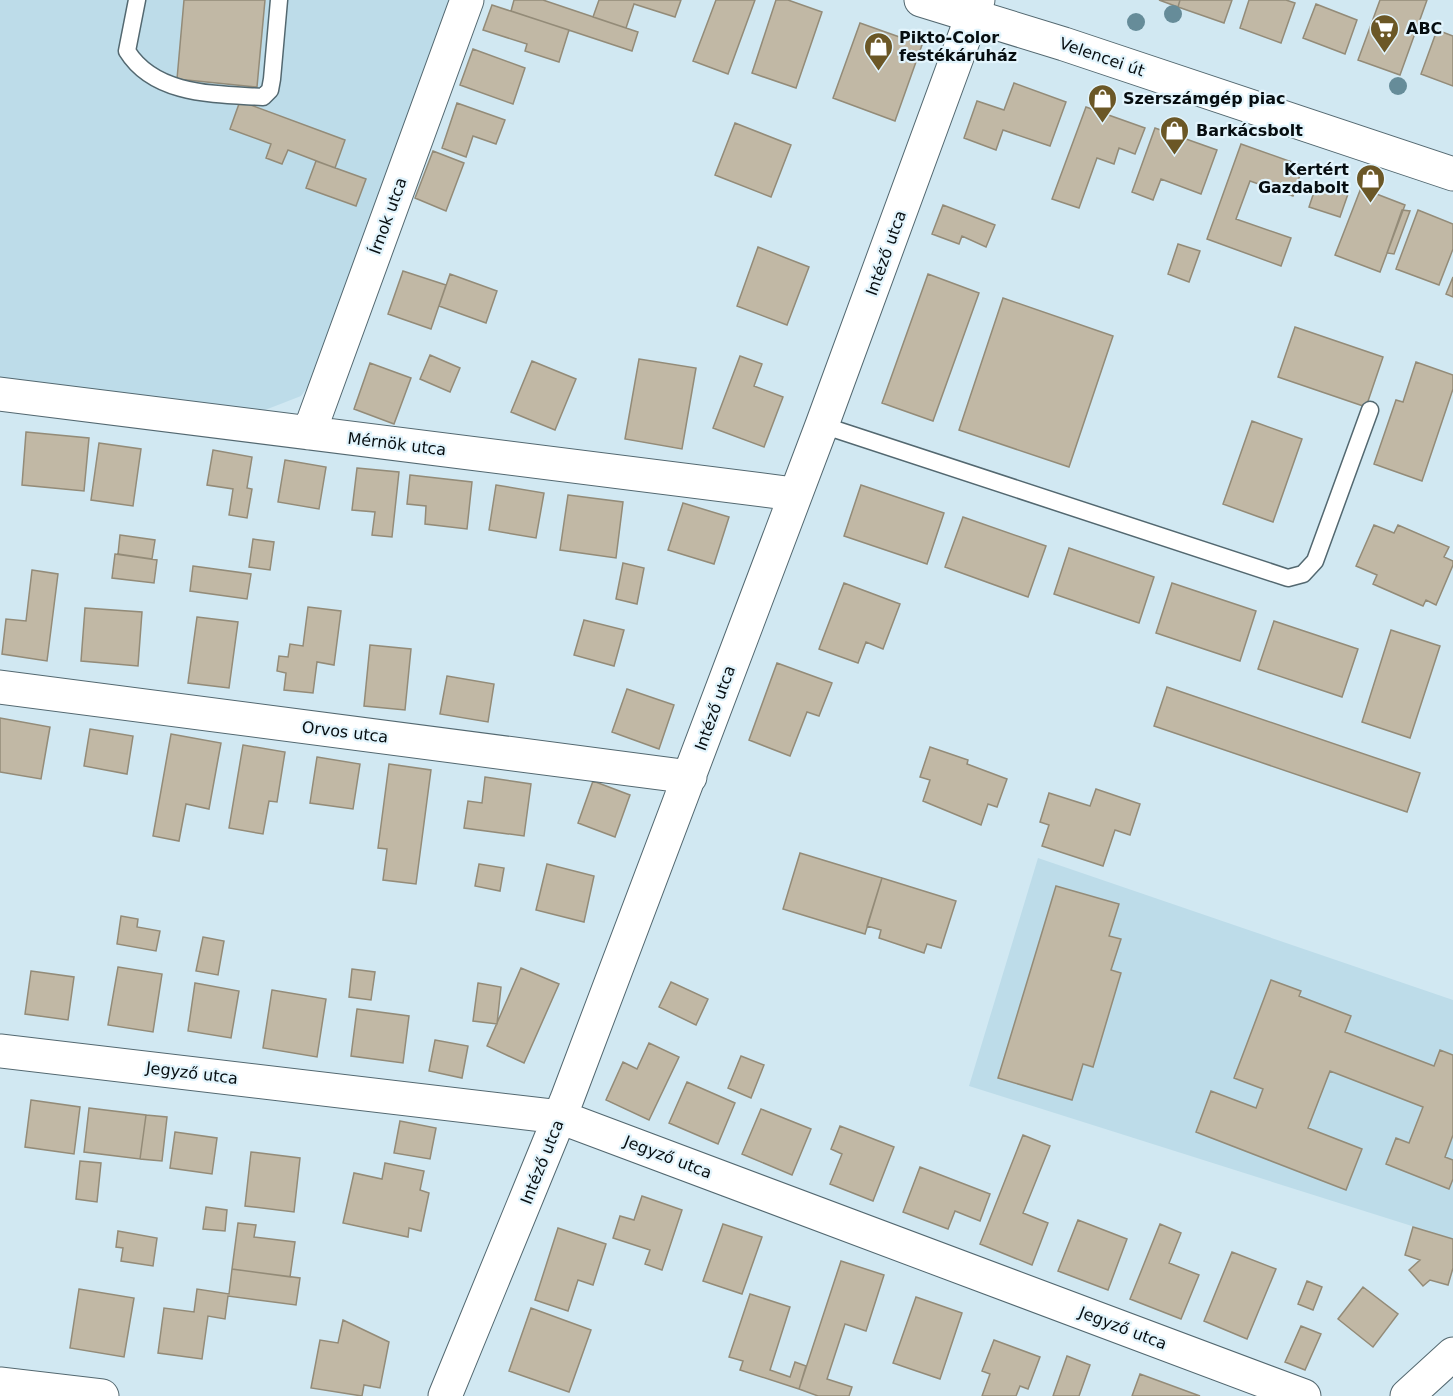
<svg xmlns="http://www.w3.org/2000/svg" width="1453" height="1396" viewBox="0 0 1453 1396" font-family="'DejaVu Sans',sans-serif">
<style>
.built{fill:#bddce9}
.building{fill:#c1b8a5;stroke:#938b78;stroke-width:1.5}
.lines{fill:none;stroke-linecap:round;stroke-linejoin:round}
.service-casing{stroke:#536870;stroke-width:19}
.minor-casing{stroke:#536870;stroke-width:35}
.secondary-casing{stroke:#536870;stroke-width:35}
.service{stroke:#fff;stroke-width:16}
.minor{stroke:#fff;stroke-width:33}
.secondary{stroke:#fff;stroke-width:33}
.tree{fill:#668c99}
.labels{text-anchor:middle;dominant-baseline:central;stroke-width:4.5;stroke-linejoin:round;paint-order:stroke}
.poi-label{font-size:16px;font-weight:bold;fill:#060d10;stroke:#e2f4fc;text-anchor:start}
.street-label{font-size:16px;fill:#060d10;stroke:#e2f4fc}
</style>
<rect width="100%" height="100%" fill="#d1e8f2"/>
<path class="built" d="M 0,0 L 456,0 L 316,376 L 301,396 L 265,410 L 0,380 Z
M 1038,858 L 1453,1000 L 1453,1239 L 969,1086 Z"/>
<path class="building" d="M 184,0 L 265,0 L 257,87 L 177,79 Z
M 514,0 L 543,0 L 638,32 L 632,51 L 511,11 Z
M 599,0 L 681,0 L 675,17 L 634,4 L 626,28 L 593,17 Z
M 716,0 L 755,0 L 728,74 L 693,61 Z
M 776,0 L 788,0 L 822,12 L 796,88 L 752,73 Z
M 1159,0 L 1180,0 L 1178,7 Z
M 1180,0 L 1232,0 L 1224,23 L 1178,7 Z
M 1249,0 L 1286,0 L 1295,3 L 1281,43 L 1240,28 Z
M 1380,0 L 1427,0 L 1400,75 L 1358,60 Z
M 1316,4 L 1357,20 L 1345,54 L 1303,38 Z
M 492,5 L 569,30 L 559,62 L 525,51 L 527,44 L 483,30 Z
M 860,23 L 922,45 L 895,121 L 833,98 Z
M 1437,30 L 1453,36 L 1453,86 L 1421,74 Z
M 473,49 L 525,68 L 513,104 L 460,85 Z
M 1014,83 L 1066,102 L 1050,146 L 1003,130 L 996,150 L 964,138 L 977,101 L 1004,110 Z
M 240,101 L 345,140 L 335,168 L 288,150 L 282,164 L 266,158 L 271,144 L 230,129 Z
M 457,103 L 505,120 L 496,144 L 473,136 L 466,157 L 442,148 Z
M 1086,107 L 1145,128 L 1135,154 L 1119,148 L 1114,164 L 1097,158 L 1079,208 L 1052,199 Z
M 735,123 L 791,145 L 771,197 L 715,175 Z
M 1155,128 L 1217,150 L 1201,194 L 1161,179 L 1153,200 L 1132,192 Z
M 1241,144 L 1303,166 L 1293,196 L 1250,181 L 1236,219 L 1291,238 L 1281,266 L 1207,239 Z
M 433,151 L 464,163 L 446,211 L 415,198 Z
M 316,161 L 366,179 L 356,206 L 306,188 Z
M 1317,183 L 1348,194 L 1340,217 L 1309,207 Z
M 1361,188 L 1405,205 L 1380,272 L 1335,255 Z
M 943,205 L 995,225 L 986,247 L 962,236 L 959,244 L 932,234 Z
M 1402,210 L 1410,211 L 1394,254 L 1387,253 Z
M 1418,210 L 1453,224 L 1453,249 L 1439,285 L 1396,269 Z
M 1178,244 L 1200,251 L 1189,282 L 1168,274 Z
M 758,247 L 809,267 L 787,325 L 737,306 Z
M 403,271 L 446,285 L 431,329 L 388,314 Z
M 450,274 L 497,291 L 486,323 L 439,306 Z
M 928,274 L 979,293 L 933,421 L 882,403 Z
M 1453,277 L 1453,297 L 1446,294 Z
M 1003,298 L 1113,336 L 1069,467 L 959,430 Z
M 1295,327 L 1383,357 L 1366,407 L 1278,377 Z
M 430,355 L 460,368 L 450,392 L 420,379 Z
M 740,356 L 762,364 L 754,386 L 783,397 L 764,447 L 713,428 Z
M 639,359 L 696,368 L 682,449 L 625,439 Z
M 532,361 L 576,379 L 555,430 L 511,412 Z
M 1416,362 L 1453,375 L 1453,389 L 1422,481 L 1374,464 L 1396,400 L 1403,402 Z
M 370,363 L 411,378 L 394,424 L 354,409 Z
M 1252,421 L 1302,439 L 1273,522 L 1223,504 Z
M 26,432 L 89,438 L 84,491 L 22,485 Z
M 99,443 L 141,449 L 133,506 L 91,500 Z
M 213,450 L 252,457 L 247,488 L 252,489 L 247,518 L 229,515 L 233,489 L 207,485 Z
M 285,460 L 326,467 L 319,509 L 278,502 Z
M 357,468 L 399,472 L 392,537 L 372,535 L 375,512 L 352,510 Z
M 410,475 L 472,482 L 467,529 L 425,524 L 426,506 L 407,504 Z
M 496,485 L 544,493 L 536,538 L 489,530 Z
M 861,485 L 944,513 L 927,564 L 844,536 Z
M 568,495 L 623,502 L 616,558 L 560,550 Z
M 683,503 L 729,517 L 714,564 L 668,550 Z
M 963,517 L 1046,546 L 1028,597 L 945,567 Z
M 1374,525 L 1394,533 L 1398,525 L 1449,547 L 1444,557 L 1453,561 L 1453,565 L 1436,605 L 1426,600 L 1423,606 L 1373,584 L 1377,575 L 1356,566 Z
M 120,535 L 155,540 L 152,559 L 118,554 Z
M 253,539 L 274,542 L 270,570 L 249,567 Z
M 1069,548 L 1154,577 L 1139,623 L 1054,594 Z
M 115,554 L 157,560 L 154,583 L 112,578 Z
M 623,563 L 644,568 L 637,604 L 616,599 Z
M 193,566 L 251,574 L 247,599 L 190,591 Z
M 32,570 L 58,574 L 47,661 L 2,654 L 6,619 L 26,621 Z
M 844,583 L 900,604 L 883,649 L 866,642 L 858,663 L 819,649 Z
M 1172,583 L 1256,611 L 1240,661 L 1156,633 Z
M 308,607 L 341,611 L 334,665 L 317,662 L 313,693 L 284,690 L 286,673 L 277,671 L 279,656 L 288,657 L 290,644 L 303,646 Z
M 85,608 L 142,612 L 138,666 L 81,661 Z
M 197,617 L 238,622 L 229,688 L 188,683 Z
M 584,620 L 624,630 L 614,666 L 574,655 Z
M 1274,621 L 1358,649 L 1342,697 L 1258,669 Z
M 1391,630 L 1440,646 L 1410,738 L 1362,722 Z
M 370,645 L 411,649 L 405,710 L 364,706 Z
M 777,663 L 832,683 L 819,716 L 807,712 L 790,756 L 749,740 Z
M 447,676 L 494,684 L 488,722 L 440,714 Z
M 1167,687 L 1420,773 L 1407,812 L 1154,726 Z
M 627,689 L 674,705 L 659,749 L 612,732 Z
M 0,718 L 50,727 L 41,779 L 0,772 Z
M 90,729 L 133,736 L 127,774 L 84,766 Z
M 171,734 L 221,743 L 209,809 L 186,804 L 179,841 L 153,836 Z
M 243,745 L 285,752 L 277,802 L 269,801 L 263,834 L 229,828 Z
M 930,747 L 968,760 L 967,764 L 1007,779 L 997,807 L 988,804 L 981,825 L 923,801 L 930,780 L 920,777 Z
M 317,757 L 360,764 L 353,809 L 310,803 Z
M 389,764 L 431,770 L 416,884 L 383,880 L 387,849 L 378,848 Z
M 485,777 L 531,784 L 524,836 L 464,828 L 468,801 L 482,803 Z
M 593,781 L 630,795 L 615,837 L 578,823 Z
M 1096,789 L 1140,804 L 1130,835 L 1115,830 L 1103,866 L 1042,846 L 1049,825 L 1040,822 L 1049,793 L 1090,806 Z
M 800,853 L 882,878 L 865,934 L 783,909 Z
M 479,864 L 504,868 L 500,891 L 475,886 Z
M 547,864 L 594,876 L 584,922 L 536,910 Z
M 882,878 L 956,901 L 941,948 L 927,944 L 924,953 L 879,938 L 881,930 L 867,926 Z
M 1056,886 L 1119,904 L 1109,936 L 1121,939 L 1111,970 L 1121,973 L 1093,1067 L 1083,1064 L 1072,1100 L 998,1078 Z
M 121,916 L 138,919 L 137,927 L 160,931 L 156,951 L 117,944 Z
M 203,937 L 224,941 L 218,975 L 196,971 Z
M 118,967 L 162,974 L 153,1032 L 108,1025 Z
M 521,968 L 559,984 L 524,1063 L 487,1046 Z
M 352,969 L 375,972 L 371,1000 L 349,997 Z
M 31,971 L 74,977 L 68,1020 L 25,1014 Z
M 1271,980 L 1301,991 L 1299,996 L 1351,1016 L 1345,1032 L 1434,1066 L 1440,1050 L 1453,1055 L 1453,1135 L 1445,1157 L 1453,1160 L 1453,1179 L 1449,1189 L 1386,1164 L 1396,1138 L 1409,1143 L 1423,1107 L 1330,1071 L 1308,1128 L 1362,1149 L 1346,1190 L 1196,1132 L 1211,1091 L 1256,1108 L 1263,1089 L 1234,1078 Z
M 671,982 L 708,999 L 696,1025 L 659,1007 Z
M 195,983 L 239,991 L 231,1038 L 188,1031 Z
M 478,983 L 501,987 L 497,1024 L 473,1021 Z
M 272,990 L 326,999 L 317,1057 L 263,1048 Z
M 357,1009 L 409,1016 L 403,1063 L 351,1056 Z
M 435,1040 L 468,1046 L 462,1078 L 429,1071 Z
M 649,1043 L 679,1057 L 649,1120 L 606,1100 L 623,1062 L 637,1069 Z
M 741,1056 L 764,1065 L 751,1098 L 728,1088 Z
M 687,1082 L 735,1103 L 718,1144 L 669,1123 Z
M 31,1100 L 80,1107 L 74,1154 L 25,1147 Z
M 89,1108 L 146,1115 L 140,1159 L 84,1152 Z
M 761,1109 L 811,1129 L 792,1175 L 742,1154 Z
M 146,1115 L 167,1117 L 162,1161 L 140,1159 Z
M 400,1121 L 436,1128 L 430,1159 L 394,1153 Z
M 840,1126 L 894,1147 L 873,1201 L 830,1184 L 842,1154 L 831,1149 Z
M 175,1132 L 217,1138 L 212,1174 L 170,1168 Z
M 1023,1135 L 1050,1146 L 1023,1213 L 1048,1223 L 1032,1265 L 980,1244 Z
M 251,1152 L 300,1158 L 294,1212 L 245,1206 Z
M 80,1161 L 101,1163 L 97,1202 L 76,1199 Z
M 385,1163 L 424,1171 L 420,1190 L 429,1193 L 421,1231 L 409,1228 L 408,1237 L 343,1223 L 354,1173 L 382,1179 Z
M 920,1167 L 990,1194 L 980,1221 L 955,1211 L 948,1229 L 903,1212 Z
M 642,1196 L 682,1210 L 662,1270 L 645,1264 L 650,1250 L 613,1238 L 620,1216 L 634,1220 Z
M 206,1207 L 227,1210 L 225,1231 L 203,1229 Z
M 1078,1220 L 1127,1239 L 1108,1290 L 1058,1271 Z
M 238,1223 L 256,1225 L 254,1237 L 295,1242 L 290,1277 L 232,1269 Z
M 723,1224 L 762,1237 L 742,1294 L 703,1281 Z
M 1160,1224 L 1181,1233 L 1169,1263 L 1199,1275 L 1181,1319 L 1130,1299 Z
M 1413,1227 L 1453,1239 L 1453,1268 L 1448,1285 L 1430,1280 L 1423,1286 L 1409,1270 L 1420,1260 L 1405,1255 Z
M 558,1228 L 606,1244 L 593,1285 L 578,1280 L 568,1311 L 535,1300 Z
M 118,1231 L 157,1238 L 153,1266 L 121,1261 L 123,1248 L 116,1247 Z
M 1232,1252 L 1276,1269 L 1247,1339 L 1204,1321 Z
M 841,1261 L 884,1275 L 866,1331 L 845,1324 L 827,1379 L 852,1387 L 849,1396 L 818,1396 L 799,1389 Z
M 232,1269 L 300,1278 L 296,1305 L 228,1296 L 225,1319 L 208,1316 L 202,1359 L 158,1353 L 164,1308 L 194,1312 L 197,1289 L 229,1294 Z
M 1307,1281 L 1322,1287 L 1313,1310 L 1298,1304 Z
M 1363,1287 L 1398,1314 L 1373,1347 L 1338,1319 Z
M 79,1289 L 134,1298 L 124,1357 L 70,1348 Z
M 750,1294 L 790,1307 L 770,1370 L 790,1377 L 795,1362 L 806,1366 L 799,1389 L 740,1370 L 743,1361 L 729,1357 Z
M 916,1297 L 962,1313 L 940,1379 L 893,1363 Z
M 531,1308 L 591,1330 L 569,1392 L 509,1371 Z
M 343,1320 L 389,1342 L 380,1388 L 364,1385 L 362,1396 L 311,1388 L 320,1340 L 338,1343 Z
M 1301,1326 L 1321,1334 L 1305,1370 L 1285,1362 Z
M 994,1340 L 1040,1357 L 1028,1389 L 1020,1386 L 1016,1396 L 982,1396 L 990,1374 L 982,1371 Z
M 1067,1356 L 1090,1365 L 1079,1396 L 1053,1396 Z
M 1140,1374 L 1200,1396 L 1132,1396 Z"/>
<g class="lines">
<defs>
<path id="service" d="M 137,0 L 127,51 C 155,96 216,94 263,97 L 270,90 L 272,79 L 279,0
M 822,425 L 1288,578 L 1303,574 L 1315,561 L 1370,410"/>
<path id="minor" d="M 0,394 L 794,494
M 309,433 L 467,0
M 0,687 L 690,777
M 0,1051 L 560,1117 L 1304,1396
M 0,1384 L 102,1396
M 445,1396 L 567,1099 L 822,425 L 978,0"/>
<path id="secondary" d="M 921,0 L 1064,44 L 1453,174
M 1407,1396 L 1453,1354"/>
</defs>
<use href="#service" class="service-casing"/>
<use href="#minor" class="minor-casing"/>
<use href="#secondary" class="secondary-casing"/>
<use href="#service" class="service"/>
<use href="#minor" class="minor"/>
<use href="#secondary" class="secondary"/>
</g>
<g class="tree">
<circle cx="1173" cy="14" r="9"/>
<circle cx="1136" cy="22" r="9"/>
<circle cx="1398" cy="86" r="9"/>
</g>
<defs>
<symbol id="supermarket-pin" viewBox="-11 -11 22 30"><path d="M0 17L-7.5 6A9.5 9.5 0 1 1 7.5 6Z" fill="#6b5726" stroke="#e2f4fc"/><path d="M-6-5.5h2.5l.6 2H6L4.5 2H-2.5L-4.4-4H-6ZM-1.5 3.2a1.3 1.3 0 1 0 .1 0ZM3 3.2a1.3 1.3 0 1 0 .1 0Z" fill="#fff"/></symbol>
<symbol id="shop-pin" viewBox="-11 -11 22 30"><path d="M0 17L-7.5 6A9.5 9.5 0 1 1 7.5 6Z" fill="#6b5726" stroke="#e2f4fc"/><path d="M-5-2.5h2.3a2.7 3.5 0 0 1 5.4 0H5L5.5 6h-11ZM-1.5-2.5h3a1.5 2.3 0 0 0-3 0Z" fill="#fff"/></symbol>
</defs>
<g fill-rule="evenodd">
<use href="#supermarket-pin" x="1368" y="12" width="33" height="45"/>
<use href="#shop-pin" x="862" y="30" width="33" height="45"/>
<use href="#shop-pin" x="1086" y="82" width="33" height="45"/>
<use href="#shop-pin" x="1158" y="114" width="33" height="45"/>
<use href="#shop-pin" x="1354" y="162" width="33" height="45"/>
</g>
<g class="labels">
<g class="poi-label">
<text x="1406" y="28">ABC</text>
<text x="899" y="37">Pikto-Color<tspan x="899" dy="18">festékáruház</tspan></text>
<text x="1123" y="98">Szerszámgép piac</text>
<text x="1196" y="130">Barkácsbolt</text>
<text x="1349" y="169" text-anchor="end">Kertért<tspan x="1349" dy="18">Gazdabolt</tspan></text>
</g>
<g class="street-label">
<text transform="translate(1102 57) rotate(19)">Velencei út</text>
<text transform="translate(388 216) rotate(-70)">Írnok utca</text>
<text transform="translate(886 253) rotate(-70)">Intéző utca</text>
<text transform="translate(397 444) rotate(7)">Mérnök utca</text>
<text transform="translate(715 708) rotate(-70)">Intéző utca</text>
<text transform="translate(345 732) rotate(7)">Orvos utca</text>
<text transform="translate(192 1073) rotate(7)">Jegyző utca</text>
<text transform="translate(668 1157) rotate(21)">Jegyző utca</text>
<text transform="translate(542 1162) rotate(-68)">Intéző utca</text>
<text transform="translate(1123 1328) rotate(21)">Jegyző utca</text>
</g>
</g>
</svg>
